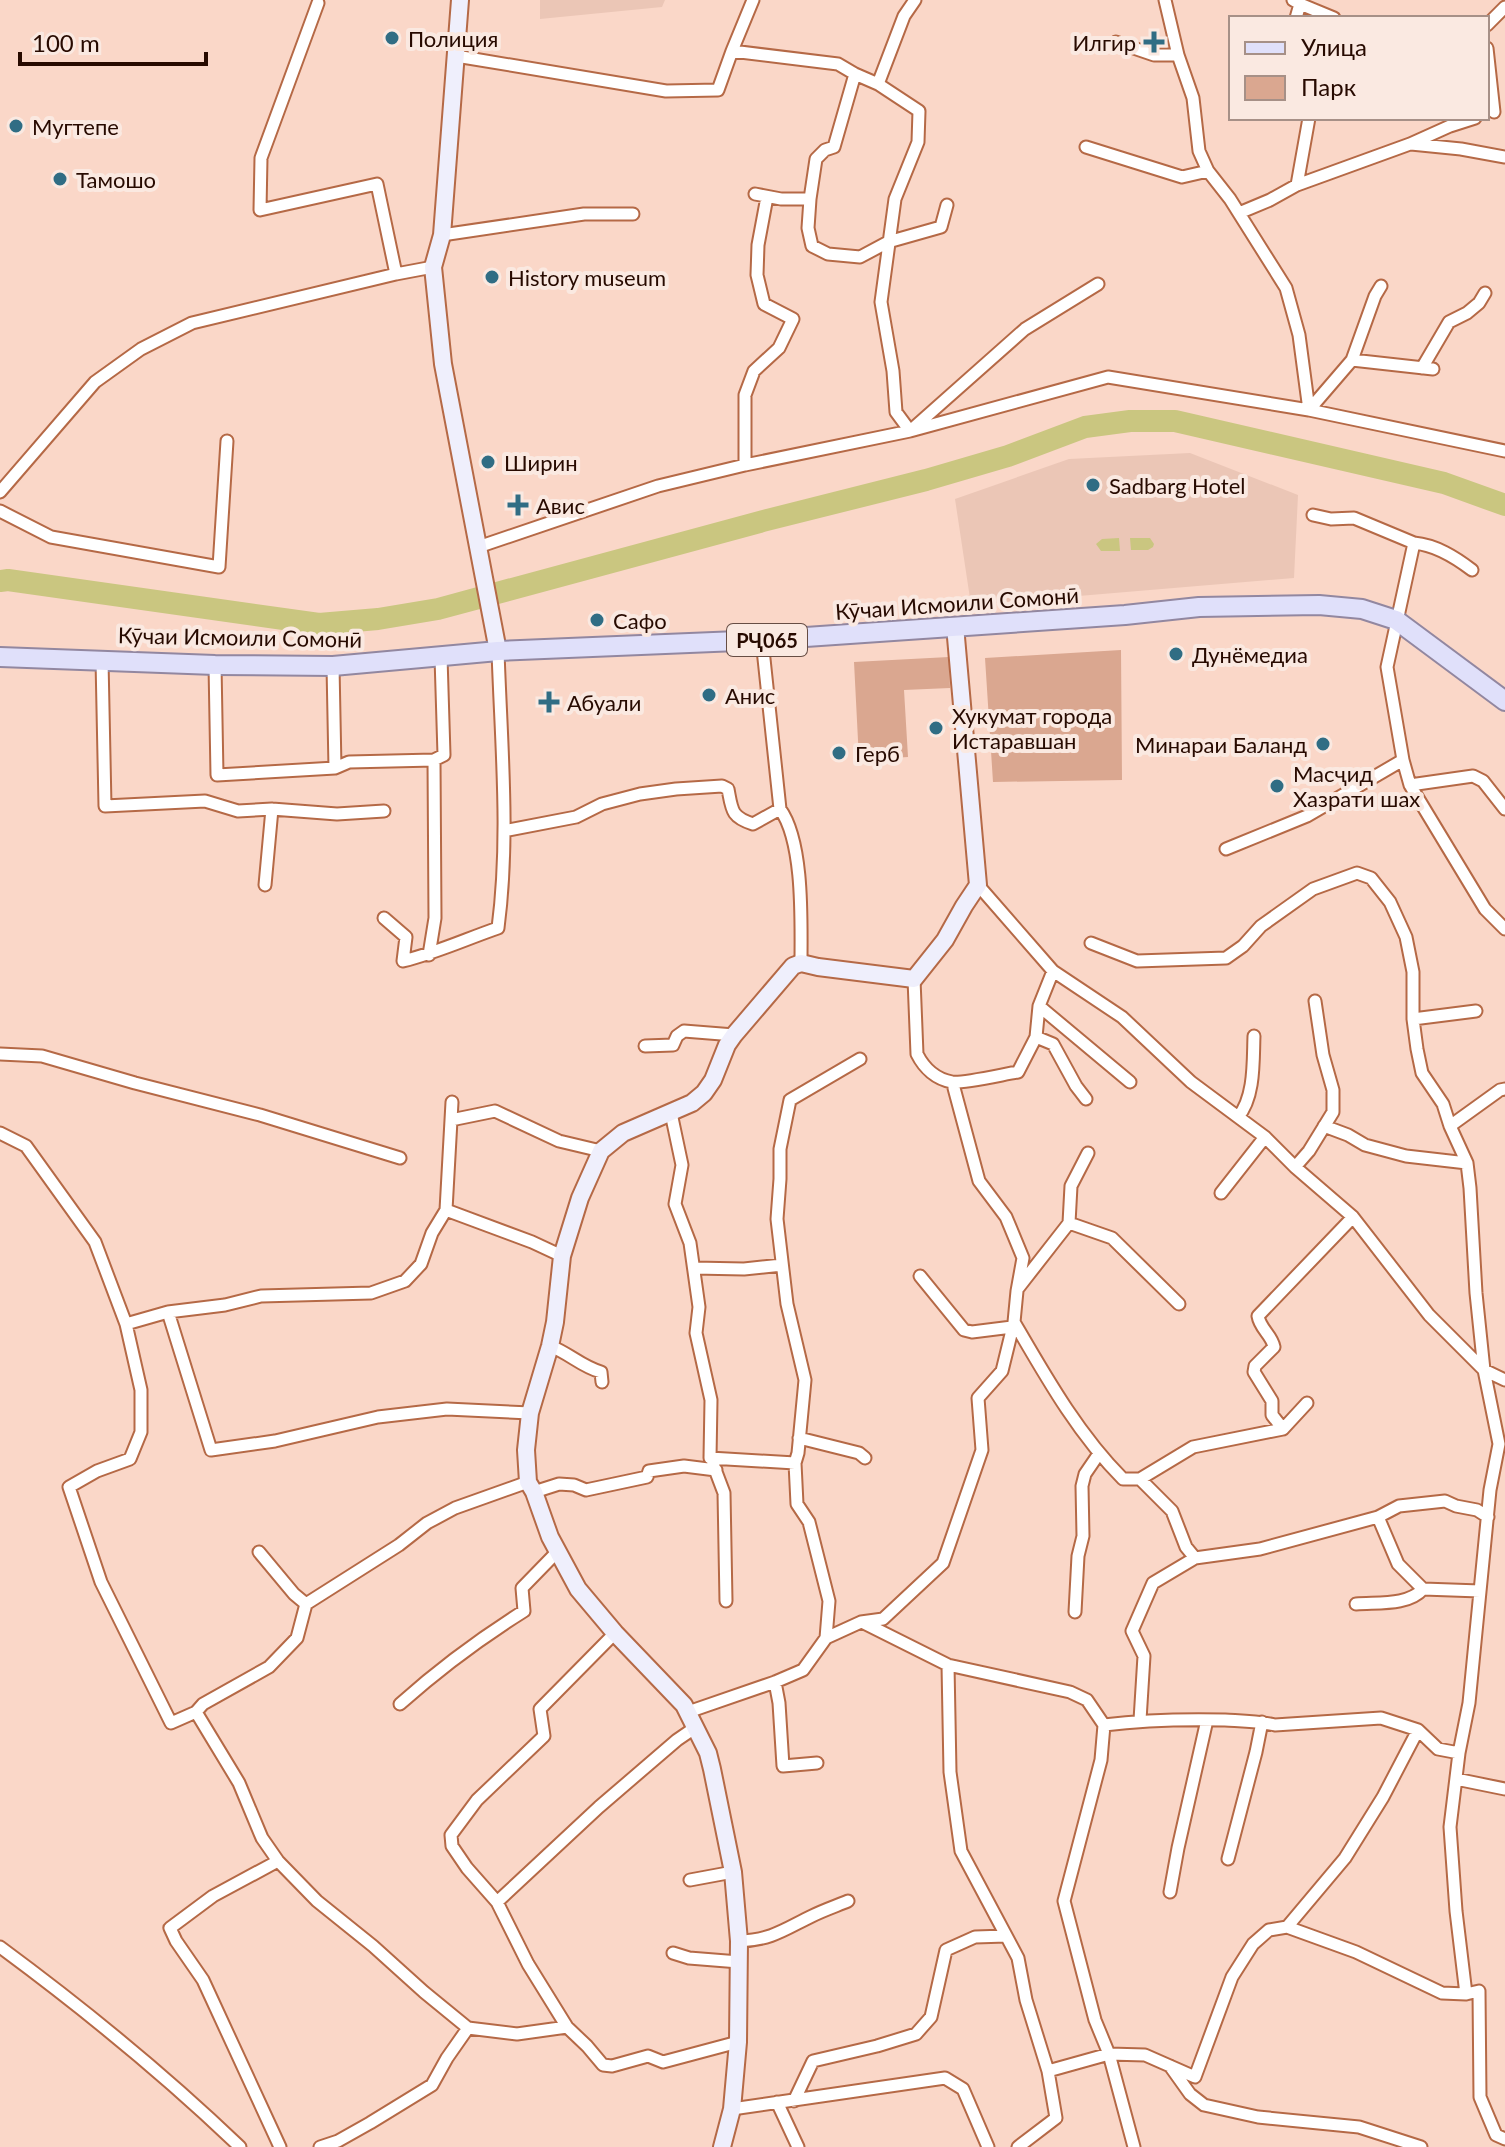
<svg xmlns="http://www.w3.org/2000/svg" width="1505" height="2147" viewBox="0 0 1505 2147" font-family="Lato,sans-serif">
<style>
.built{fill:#ebc6b6}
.green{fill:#daa790}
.water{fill:#cac680}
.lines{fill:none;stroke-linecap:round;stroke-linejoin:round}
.river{stroke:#cac680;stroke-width:22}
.street-casing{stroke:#b56946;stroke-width:15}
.secondary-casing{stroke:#b56946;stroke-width:20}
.primary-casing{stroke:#9287a0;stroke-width:22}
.street{stroke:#fff;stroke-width:11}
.secondary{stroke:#efeffc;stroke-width:16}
.primary{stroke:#e0e0fa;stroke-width:18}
.poi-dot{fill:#306d84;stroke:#fae9e1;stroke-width:3}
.labels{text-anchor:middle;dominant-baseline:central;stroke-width:8;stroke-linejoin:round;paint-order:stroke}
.shield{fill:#fae9e1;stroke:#664d44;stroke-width:2}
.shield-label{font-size:20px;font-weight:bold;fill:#270a00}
.poi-label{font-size:22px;fill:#270a00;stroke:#fae9e1;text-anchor:start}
.street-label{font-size:22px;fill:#270a00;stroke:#fae9e1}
</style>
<rect width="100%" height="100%" fill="#fad7c8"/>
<path class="built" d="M 540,0 L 665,0 L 662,7 L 540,19 Z
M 1190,453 L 1298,495 L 1294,578 L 971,605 L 955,499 L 1069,459 Z"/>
<path class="green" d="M 1121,650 L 1122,780 L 993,782 L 985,658 Z
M 949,657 L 950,688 L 904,690 L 908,757 L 859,760 L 854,662 Z"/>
<path class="water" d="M 1119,538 L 1120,551 L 1101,551 L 1096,544 L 1102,539 Z
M 1130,538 L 1150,538 L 1154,544 L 1153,547 L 1148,550 L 1131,550 Z"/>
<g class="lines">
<path class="river" d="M 0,581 L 8,580 L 319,624 L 378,619 L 438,609 L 763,521 L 926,480 L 1008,456 L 1085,427 L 1130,421 L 1175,421 L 1444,483 L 1505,505"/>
<defs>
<path id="street" d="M 753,0 L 732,51 L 838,64 L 855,74 L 878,84 L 919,111 L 918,142 L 895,199 L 881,302 L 893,371 L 896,412 L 910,431 L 1025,329 L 1098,284
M 1165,0 L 1178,55 L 1193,98 L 1199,151 L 1208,171 L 1230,199 L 1286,288 L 1299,335 L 1309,410
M 1293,0 L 1300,4 L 1296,18
M 318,3 L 261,158 L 260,210 L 377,184 L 396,274
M 1300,4 L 1334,18
M 1487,25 L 1505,7
M 1116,42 L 1154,55 L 1178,55
M 1487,48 L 1494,112
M 456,56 L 666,91 L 718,90 L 732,51
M 855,74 L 834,147 L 825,150 L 816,159 L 810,199 L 808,228 L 812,246 L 828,254 L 860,257 L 888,242 L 941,227 L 947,205
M 878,84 L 904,16 L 915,0
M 1411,144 L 1461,149 L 1505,157
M 1086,147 L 1182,177 L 1208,171
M 1297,185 L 1410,144 L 1450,126 L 1475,118
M 755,194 L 781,199 L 810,199
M 1239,213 L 1270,200 L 1297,185 L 1309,118
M 442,235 L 584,214 L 633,214
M 1352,360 L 1433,369
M 1422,368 L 1449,322 L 1467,313 L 1479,303 L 1485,293
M 1309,410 L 1352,360 L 1375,296 L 1381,286
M 745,465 L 745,395 L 754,371 L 779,348 L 793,319 L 764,304 L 757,275 L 758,245 L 767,197
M 0,492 L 95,382 L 141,349 L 192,323 L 396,274 L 433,267
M 0,511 L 51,537 L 219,567 L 227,441
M 1313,515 L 1331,519 L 1354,518 L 1414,543
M 478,547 L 658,486 L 745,465 L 910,431 L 1108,377 L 1309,410 L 1505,451
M 1472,570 C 1455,557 1436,545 1414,543 L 1387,667 L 1403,760 L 1410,785 L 1485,909 L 1505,929
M 762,640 L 780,809
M 102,660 L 105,806 L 205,801 L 238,811 L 272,809 L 337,814 L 384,811
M 215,665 L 217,775 L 335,768
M 333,666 L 335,768 L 349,762 L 434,760 L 444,755 L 441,657
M 1410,785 L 1473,776 L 1483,781 L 1505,809
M 504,831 L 576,817 L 602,804 L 640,794 L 676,789 L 722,786 L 728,789 C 732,810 731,817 753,824 L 780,809 C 804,842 801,922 801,963
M 1226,849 L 1307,816 L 1403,760
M 265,885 L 272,809
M 978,885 L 1053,971 L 1122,1017 L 1191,1082 L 1265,1137 L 1295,1167 L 1353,1217 L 1429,1315 L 1484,1370 L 1505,1380
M 384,918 L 406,937 L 403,961 C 436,953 466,939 498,928 C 510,837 501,743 498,651
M 1091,943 L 1137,961 L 1226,958 L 1243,946 L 1261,926 L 1313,889 L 1357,873 L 1371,878 L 1390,902 L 1406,937 L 1413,972 L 1413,1019 L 1417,1049 L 1422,1073 L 1443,1104 L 1450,1126 L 1467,1163 L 1470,1188 L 1476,1293 L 1484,1370 L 1499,1444 L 1490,1490 L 1469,1703 L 1459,1753 L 1450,1827 L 1456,1911 L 1466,1994
M 429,955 L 435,918 L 434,760
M 914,979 L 917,1054 C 924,1068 936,1079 952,1082 C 960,1084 1005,1074 1018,1072 L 1036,1037 L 1039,1006 L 1053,971
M 1039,1006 L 1130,1082
M 1413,1019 L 1476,1011
M 1036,1037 L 1053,1044 L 1076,1086 L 1086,1099
M 645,1046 L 673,1045 L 677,1036 L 684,1031 L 734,1035
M 0,1054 L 42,1056 L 135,1083 L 260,1115 L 400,1158
M 452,1102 L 446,1210 L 532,1242 L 562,1256
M 671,1113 L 682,1165 L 675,1204 L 690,1243 L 699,1307 L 696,1333 L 711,1400 L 710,1458 L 795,1463
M 1238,1117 C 1255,1097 1253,1061 1254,1036
M 451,1120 L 495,1111 L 559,1141 L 601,1151
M 1324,1126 L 1348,1135 L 1365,1145 L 1406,1156 L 1467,1163
M 1450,1126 L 1500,1090 L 1505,1089
M 0,1133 L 26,1146 L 95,1242 L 126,1324 L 168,1312 L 211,1450 L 275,1441 L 378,1417 L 447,1409 L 530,1413
M 1295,1167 L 1309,1151 L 1333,1112 L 1333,1090 L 1323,1055 L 1315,1001
M 1221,1193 L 1265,1137
M 1069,1223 L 1071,1186 L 1088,1153
M 694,1268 L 744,1269 L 782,1265
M 920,1276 L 964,1330 L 972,1332 L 1012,1327
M 1019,1287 L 1069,1223 L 1112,1238 L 1179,1304
M 168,1312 L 225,1305 L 261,1296 L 371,1293 L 405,1281 L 421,1264 L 432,1233 L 446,1210
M 1014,1322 C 1046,1377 1078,1434 1123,1479 L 1140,1479 L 1193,1447 L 1283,1429 L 1307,1403
M 126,1324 L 141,1390 L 141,1432 L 130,1459 L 97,1471 L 69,1487 L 101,1582 L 171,1723 L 196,1712
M 550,1346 C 569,1353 582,1367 601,1372 L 602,1382
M 1283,1429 L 1272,1415 L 1272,1401 L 1254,1372 L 1255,1366 L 1274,1347 C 1272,1335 1260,1329 1258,1316 L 1353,1217
M 799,1438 L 859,1453 L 865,1458
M 713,1464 L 724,1493 L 726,1601
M 1140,1479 L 1172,1511 L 1186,1547 L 1195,1558
M 528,1482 L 455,1508 L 427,1523 L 399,1545 L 306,1604 L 297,1638 L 269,1667 L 203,1704 L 196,1712 L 239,1783 L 262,1838 L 278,1861 L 317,1901 L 373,1946 L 424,1992 L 468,2028 L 517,2034 L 567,2027
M 534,1492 L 559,1484 L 574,1485 L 586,1490 L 647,1477 L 649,1471 L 684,1466 L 716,1470
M 1378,1517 L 1399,1506 L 1445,1501 L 1456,1506 L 1477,1510 L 1488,1517
M 259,1552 L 294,1594 L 306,1604
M 1356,1604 C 1377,1602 1408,1606 1423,1589
M 1075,1612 L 1078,1556 L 1083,1536 L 1082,1486 L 1085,1474 L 1098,1455
M 862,1622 L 948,1665 L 1070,1692 L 1087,1700 L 1104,1725 L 1101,1760 L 1064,1901 L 1095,2020 L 1109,2054 L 1134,2147
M 615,1633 L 540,1709 L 544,1736 L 477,1800 L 451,1835 L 452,1846 L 467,1868 L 497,1902 L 528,1964 L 567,2027 L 587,2046 L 603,2065 L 612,2066 L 648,2056 L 663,2062 L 738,2042
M 826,1638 L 829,1601 L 809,1522 L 797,1504 L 795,1463 L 798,1453 L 805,1380 L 787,1304 L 777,1219 L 780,1179 L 780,1149 L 790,1100 L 860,1059
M 948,1665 L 950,1772 L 961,1851 L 1018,1958 L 1026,2000 L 1048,2071 L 1056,2118 L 1018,2147
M 775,1682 L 779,1703 L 783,1766 L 817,1763
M 400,1704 C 438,1670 481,1638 524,1611 L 522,1588 L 559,1550
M 688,1712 L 775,1682 L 803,1670 L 826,1638 L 861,1622 L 883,1619 L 943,1563 L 982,1450 L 978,1398 L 1002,1371 L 1014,1322 L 1017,1291 L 1023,1258 L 1006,1217 L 979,1181 L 954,1088 L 954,1083
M 1140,1720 L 1144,1656 L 1132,1631 L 1153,1583 L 1195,1558 L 1260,1549 L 1378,1517 L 1398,1564 L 1423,1589 L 1480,1591
M 1104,1725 C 1144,1720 1184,1719 1225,1720 C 1242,1721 1258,1721 1275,1725 L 1381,1718 L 1418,1730 L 1438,1749 L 1459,1753
M 1456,1779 L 1505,1789
M 1228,1859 L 1256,1752 L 1262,1722
M 278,1861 L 213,1896 L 170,1928 L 176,1941 L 203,1980 L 280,2147
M 690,1880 L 733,1872
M 1170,1892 L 1178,1848 L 1207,1720
M 497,1902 L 599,1807 L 677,1740 L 696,1727
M 1287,1927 L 1345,1858 L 1383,1797 L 1418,1730
M 739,1941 C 772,1940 785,1929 812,1916 C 824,1910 836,1906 848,1901
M 0,1947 C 84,2009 165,2075 240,2147
M 673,1953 L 689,1958 L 739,1962
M 1170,2066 L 1190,2094 L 1204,2105 L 1258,2117 L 1359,2127 L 1421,2147
M 1048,2071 L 1109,2054 L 1145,2055 L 1195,2077 L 1232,1977 L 1253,1944 L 1269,1930 L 1287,1927 L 1356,1952 L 1442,1993 L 1466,1994 L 1479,1991 L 1480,2097 L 1496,2135 L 1505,2139
M 794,2101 L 813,2061 L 877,2046 L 916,2034 L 931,2017 L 946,1950 L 975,1937 L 1006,1936
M 777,2102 L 798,2147
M 732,2109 L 945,2078 L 963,2089 L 988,2147
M 320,2147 L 338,2141 L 370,2123 L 432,2085 L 447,2058 L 468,2028"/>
<path id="secondary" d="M 460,0 L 442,235 L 433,267 L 443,364 L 498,651
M 722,2147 L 732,2109 L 738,2042 L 739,1941 L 733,1872 L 712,1769 L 708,1753 L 684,1705 L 615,1633 L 578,1589 L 550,1537 L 534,1492 L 528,1482 L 526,1450 L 530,1413 L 550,1346 L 555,1322 L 562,1256 L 580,1198 L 601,1151 L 623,1133 L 692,1103 L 704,1093 L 713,1080 L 727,1045 L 734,1035 L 793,966 L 801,963 L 818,967 L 914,979 L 945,940 L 964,906 L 978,885 L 955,626"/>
<path id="primary" d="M 0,657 L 215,665 L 333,666 L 498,651 L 762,640 L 1125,615 L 1199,607 L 1319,605 L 1362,609 L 1396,620 L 1505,701"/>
</defs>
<use href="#street" class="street-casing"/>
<use href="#secondary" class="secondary-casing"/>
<use href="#primary" class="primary-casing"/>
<use href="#street" class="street"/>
<use href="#secondary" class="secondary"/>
<use href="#primary" class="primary"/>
</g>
<g class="poi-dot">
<circle cx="392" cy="38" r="8"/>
<path d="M1150 30h8v8h8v8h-8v8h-8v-8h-8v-8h8z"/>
<circle cx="16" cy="126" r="8"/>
<circle cx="60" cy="179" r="8"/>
<circle cx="492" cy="277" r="8"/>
<circle cx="488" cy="462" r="8"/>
<circle cx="1093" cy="485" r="8"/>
<path d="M514 493h8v8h8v8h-8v8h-8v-8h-8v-8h8z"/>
<circle cx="597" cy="620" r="8"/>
<circle cx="1176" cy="654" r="8"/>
<circle cx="709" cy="695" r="8"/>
<path d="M545 690h8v8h8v8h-8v8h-8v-8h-8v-8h8z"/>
<circle cx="936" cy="728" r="8"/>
<circle cx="1323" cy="744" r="8"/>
<circle cx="839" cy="753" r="8"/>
<circle cx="1277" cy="786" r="8"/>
</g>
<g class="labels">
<rect class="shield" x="727" y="624" width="80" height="32" rx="6"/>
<g class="shield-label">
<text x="767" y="640">РҶ065</text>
</g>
<g class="poi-label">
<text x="408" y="38">Полиция</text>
<text x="1136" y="42" text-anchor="end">Илгир</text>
<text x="32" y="126">Мугтепе</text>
<text x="76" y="179">Тамошо</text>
<text x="508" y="277">History museum</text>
<text x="504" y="462">Ширин</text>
<text x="1109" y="485">Sadbarg Hotel</text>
<text x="536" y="505">Авис</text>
<text x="613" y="620">Сафо</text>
<text x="1192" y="654">Дунёмедиа</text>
<text x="725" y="695">Анис</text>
<text x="567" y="702">Абуали</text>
<text x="952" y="715">Хукумат города<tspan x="952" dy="25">Истаравшан</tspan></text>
<text x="1307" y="744" text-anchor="end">Минараи Баланд</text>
<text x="855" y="753">Герб</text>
<text x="1293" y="773">Масҷид<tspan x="1293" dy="25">Хазрати шах</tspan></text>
</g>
<g class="street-label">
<text transform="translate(957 603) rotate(-4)">Кӯчаи Исмоили Сомонӣ</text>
<text transform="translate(240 637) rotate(1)">Кӯчаи Исмоили Сомонӣ</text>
</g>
</g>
<rect x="1229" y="16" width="260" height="104" fill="#fae9e1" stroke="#a69087" stroke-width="2"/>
<rect x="1245" y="42" width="40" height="12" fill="#e0e0fa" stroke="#a69087" stroke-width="2"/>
<text x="1301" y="56" font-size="24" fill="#270a00">Улица</text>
<rect x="1245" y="76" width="40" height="24" fill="#daa790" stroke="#a69087" stroke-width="2"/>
<text x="1301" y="96" font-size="24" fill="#270a00">Парк</text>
<path d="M20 52v12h186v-12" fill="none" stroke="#270a00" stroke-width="4"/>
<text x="32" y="52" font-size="24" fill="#270a00" stroke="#fae9e1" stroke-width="6" paint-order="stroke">100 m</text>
</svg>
